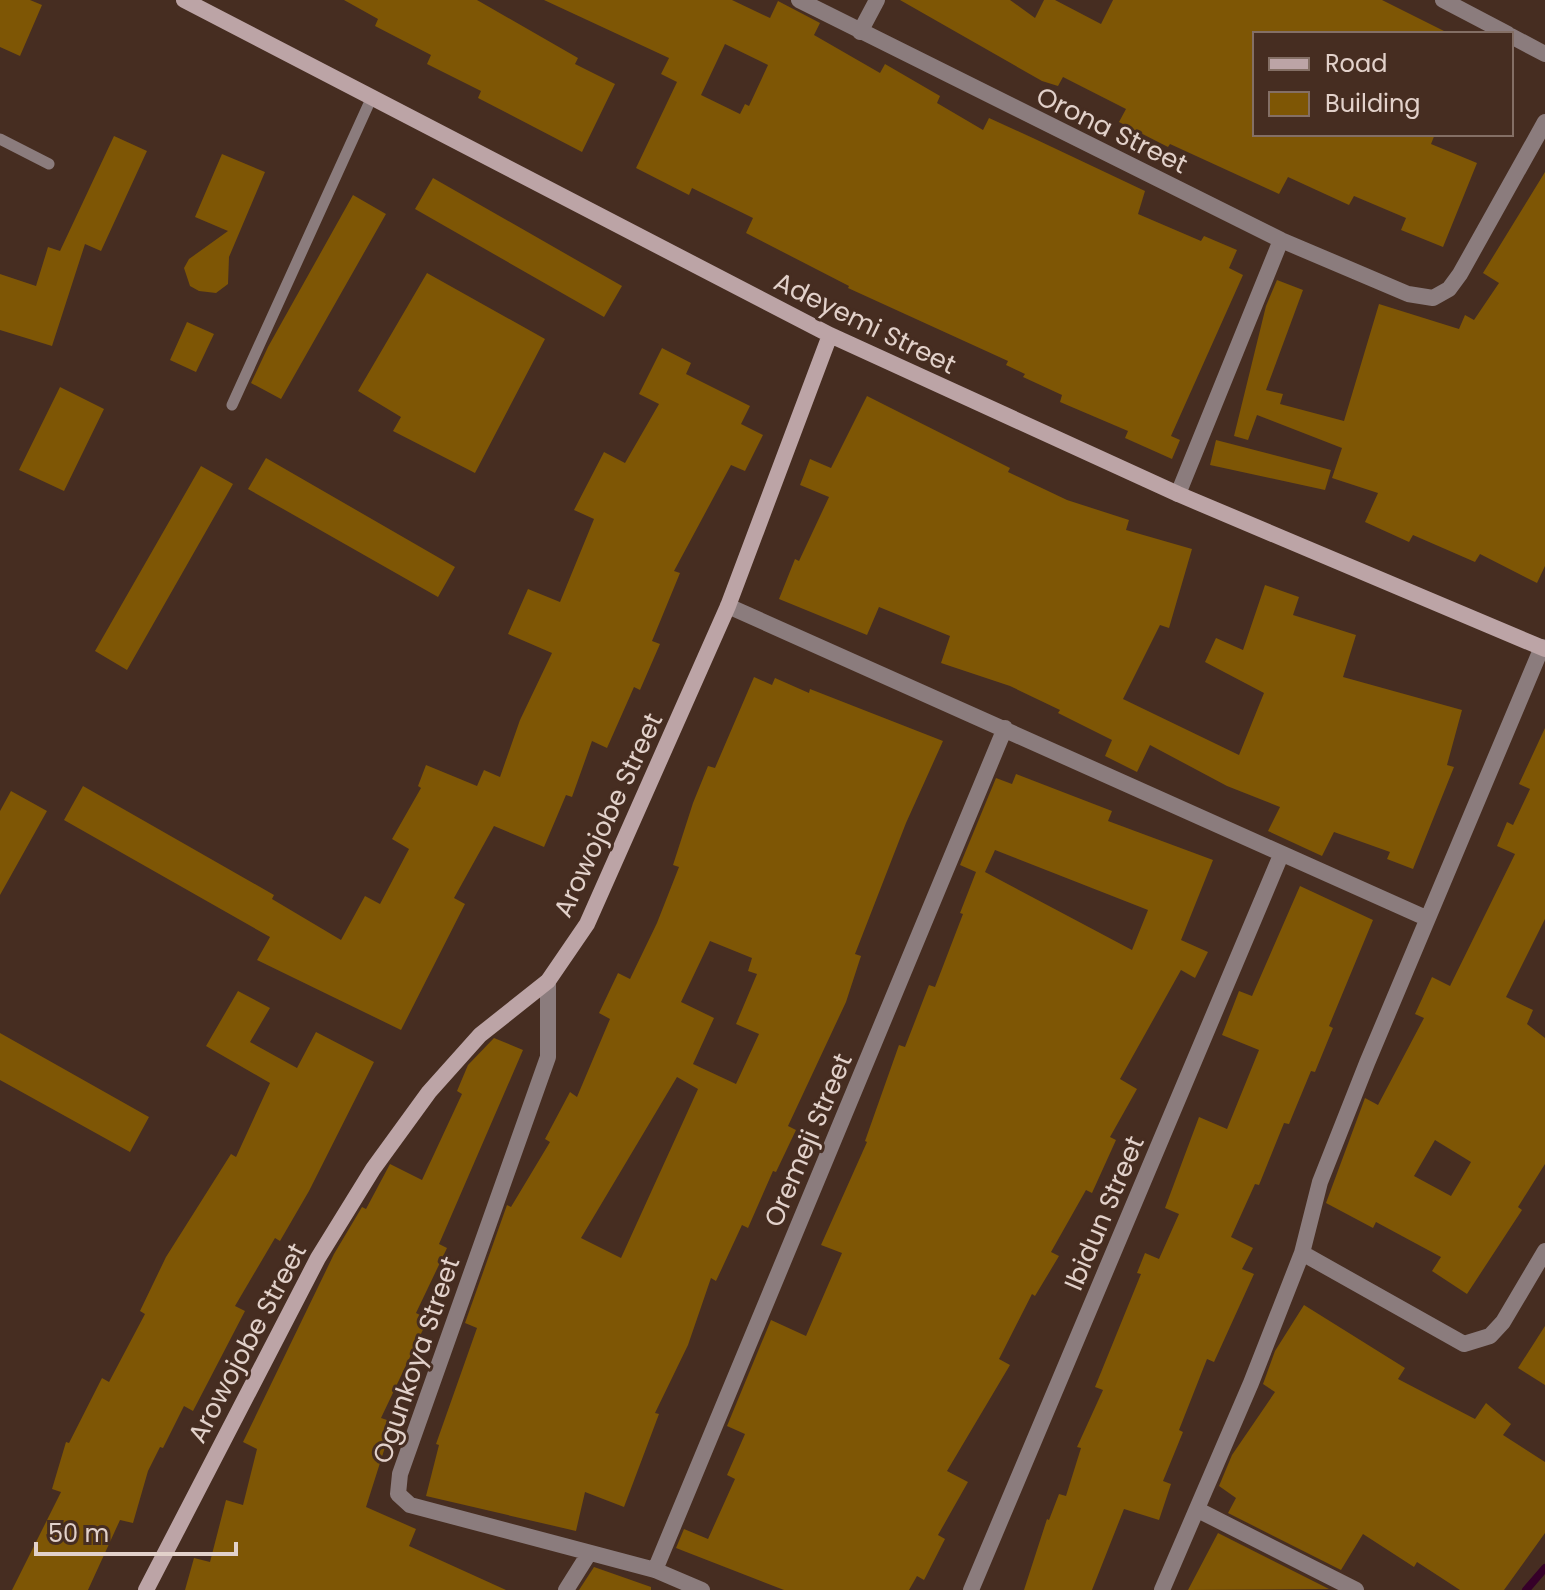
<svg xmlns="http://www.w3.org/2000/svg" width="1545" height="1590" viewBox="0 0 1545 1590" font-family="Poppins,sans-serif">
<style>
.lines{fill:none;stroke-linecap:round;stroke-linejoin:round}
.stream{stroke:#360029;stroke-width:8}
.building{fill:#7e5605;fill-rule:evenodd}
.lane{stroke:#8b7c7d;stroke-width:11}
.street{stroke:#8b7c7d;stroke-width:16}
.secondary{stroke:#bca4a6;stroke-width:16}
.labels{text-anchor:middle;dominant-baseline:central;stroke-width:6;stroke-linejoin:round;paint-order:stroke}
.street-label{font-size:26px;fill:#e2d1ca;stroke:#462d21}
</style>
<rect width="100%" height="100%" fill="#462d21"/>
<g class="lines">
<path class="stream" d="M 1526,1590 L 1545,1568"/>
</g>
<path class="building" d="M 0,0 L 30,0 L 42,5 L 20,56 L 0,47 Z
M 344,0 L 477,0 L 578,58 L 575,64 L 615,84 L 582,152 L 478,98 L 481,91 L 427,64 L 431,55 L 375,26 L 378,19 Z
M 544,0 L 732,0 L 770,18 L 778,1 L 820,23 L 814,35 L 880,73 L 885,64 L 940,96 L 937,103 L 983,130 L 989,118 L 1035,139 L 1145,191 L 1138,214 L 1201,241 L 1204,236 L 1237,250 L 1229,268 L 1243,275 L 1171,436 L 1180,440 L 1172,459 L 1125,438 L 1128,431 L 1060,402 L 1062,395 L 1023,377 L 1025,374 L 1006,365 L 1008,361 L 848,288 L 849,286 L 746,233 L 753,218 L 692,188 L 689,195 L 636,168 L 677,82 L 661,74 L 669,58 ZM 725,44 L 768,65 L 749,106 L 745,104 L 740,114 L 701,95 Z
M 900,0 L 1010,0 L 1035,18 L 1044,0 L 1055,0 L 1101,24 L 1113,0 L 1382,0 L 1450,34 L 1255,34 L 1255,134 L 1435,134 L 1431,144 L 1477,163 L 1443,247 L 1401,230 L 1406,218 L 1354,196 L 1349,205 L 1288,177 L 1279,194 L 1170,144 L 1168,147 L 1119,122 L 1126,109 L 1063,77 L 1058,86 L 1042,81 Z
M 114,136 L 147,151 L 101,251 L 85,244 L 52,346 L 0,330 L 0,274 L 36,286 L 48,247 L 60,251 Z
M 222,154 L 265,172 L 229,257 L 228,284 L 216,293 L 199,291 L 190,286 L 184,268 L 189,259 L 228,231 L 195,217 Z
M 1545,172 L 1545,566 L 1537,583 L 1480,554 L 1475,562 L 1413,535 L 1409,542 L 1365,522 L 1378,493 L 1332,478 L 1342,448 L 1257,415 L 1248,440 L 1234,436 L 1266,306 L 1277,280 L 1303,290 L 1266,390 L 1283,394 L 1280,404 L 1344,421 L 1379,304 L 1459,329 L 1465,315 L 1474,320 L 1499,283 L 1483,273 Z
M 433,178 L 622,286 L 604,317 L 415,209 Z
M 353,195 L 386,214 L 281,399 L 251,383 L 268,347 Z
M 427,273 L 545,339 L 475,473 L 393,431 L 401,417 L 358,391 Z
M 187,322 L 214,334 L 196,372 L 170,360 Z
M 662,348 L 691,363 L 686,374 L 750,406 L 741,424 L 763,435 L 745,471 L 731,465 L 674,571 L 680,573 L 652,641 L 660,644 L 640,690 L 634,687 L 607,748 L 592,741 L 572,797 L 566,795 L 544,847 L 494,826 L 454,898 L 465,904 L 401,1030 L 257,960 L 270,937 L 64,820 L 83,786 L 274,895 L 272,899 L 341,940 L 365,896 L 380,904 L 409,849 L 392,839 L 421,788 L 418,786 L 426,765 L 477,786 L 484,770 L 500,777 L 520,720 L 552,653 L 508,634 L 528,589 L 560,602 L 594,519 L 574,510 L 604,452 L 625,463 L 659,404 L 639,394 Z
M 60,387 L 104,409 L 64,491 L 19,470 Z
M 867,396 L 1010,468 L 1008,472 L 1067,500 L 1129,520 L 1126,530 L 1192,549 L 1169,628 L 1160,625 L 1123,699 L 1239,755 L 1264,693 L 1205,662 L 1216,638 L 1243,650 L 1265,585 L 1299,597 L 1293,615 L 1356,635 L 1343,677 L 1462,710 L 1447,765 L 1454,767 L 1413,869 L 1387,859 L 1390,852 L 1334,832 L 1322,856 L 1268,831 L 1280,807 L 1227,786 L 1150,745 L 1137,772 L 1105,756 L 1112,740 L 1058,713 L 1060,710 L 1010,686 L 941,663 L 950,636 L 879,607 L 867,635 L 779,599 L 795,559 L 799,561 L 829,497 L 800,485 L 810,459 L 831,468 Z
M 1216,440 L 1331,470 L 1325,490 L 1210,465 Z
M 266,458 L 455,567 L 438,597 L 248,489 Z
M 201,466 L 233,484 L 127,670 L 95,651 Z
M 754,677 L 772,685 L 775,678 L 809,693 L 810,689 L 943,741 L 906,823 L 855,954 L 861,956 L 846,1002 L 788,1126 L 796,1130 L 776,1172 L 773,1171 L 748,1228 L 742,1225 L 716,1281 L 711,1278 L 688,1345 L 655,1413 L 659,1414 L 624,1507 L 585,1492 L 576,1531 L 426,1496 L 439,1445 L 436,1444 L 477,1328 L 465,1323 L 507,1205 L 511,1207 L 550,1142 L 545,1139 L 570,1092 L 577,1097 L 610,1019 L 599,1013 L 618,973 L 630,979 L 657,923 L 679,867 L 673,865 L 693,803 L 708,766 L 715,768 ZM 710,941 L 752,958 L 748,971 L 757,974 L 736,1024 L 759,1034 L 736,1084 L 693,1064 L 714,1018 L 681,1002 ZM 677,1077 L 698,1089 L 621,1258 L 581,1238 Z
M 1545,728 L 1545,919 L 1506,997 L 1533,1010 L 1527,1024 L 1545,1038 L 1545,1164 L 1518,1207 L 1522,1210 L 1467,1294 L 1432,1271 L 1441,1257 L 1376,1222 L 1373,1228 L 1326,1203 L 1365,1098 L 1378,1105 L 1424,1018 L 1415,1014 L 1432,977 L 1450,986 L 1515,854 L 1497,846 L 1507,822 L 1513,825 L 1530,789 L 1519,784 ZM 1435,1140 L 1471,1162 L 1451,1196 L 1414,1176 Z
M 1016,774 L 1112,811 L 1108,821 L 1213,860 L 1181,940 L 1208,952 L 1195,978 L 1181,970 L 1120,1079 L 1137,1089 L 1110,1137 L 1116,1140 L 1092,1193 L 1086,1190 L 1051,1252 L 1059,1256 L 1035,1296 L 1032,1294 L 999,1359 L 1010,1365 L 947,1471 L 968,1482 L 938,1535 L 945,1539 L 924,1580 L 917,1576 L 909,1590 L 784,1590 L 676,1548 L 684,1529 L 708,1539 L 735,1479 L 727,1475 L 745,1434 L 727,1426 L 771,1320 L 806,1336 L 842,1253 L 821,1245 L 867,1142 L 865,1141 L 899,1045 L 905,1047 L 929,985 L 935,987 L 963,914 L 960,913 L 976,872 L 960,865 L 996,778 L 1012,784 ZM 995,850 L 1148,910 L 1132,950 L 985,872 Z
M 11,791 L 47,811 L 0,895 L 0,811 Z
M 1300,886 L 1373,920 L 1329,1026 L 1333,1028 L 1315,1072 L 1311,1071 L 1289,1124 L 1284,1123 L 1259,1185 L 1255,1184 L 1231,1237 L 1253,1248 L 1242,1269 L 1254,1274 L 1214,1362 L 1207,1359 L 1179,1430 L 1183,1432 L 1163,1481 L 1171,1484 L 1159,1520 L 1124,1509 L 1092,1590 L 1024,1590 L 1047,1519 L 1049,1520 L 1059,1494 L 1066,1496 L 1081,1448 L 1077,1447 L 1103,1390 L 1095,1387 L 1141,1274 L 1137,1273 L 1145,1253 L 1159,1259 L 1179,1214 L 1165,1208 L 1199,1117 L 1227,1129 L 1259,1050 L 1222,1035 L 1239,991 L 1252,996 Z
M 238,991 L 270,1008 L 250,1042 L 297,1068 L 316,1032 L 374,1062 L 309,1191 L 280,1241 L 275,1238 L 235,1306 L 245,1311 L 193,1411 L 184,1406 L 163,1448 L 160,1447 L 148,1471 L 133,1523 L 120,1520 L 88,1590 L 12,1590 L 61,1492 L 52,1489 L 66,1442 L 69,1443 L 102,1378 L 109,1382 L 145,1314 L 140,1311 L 166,1257 L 231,1154 L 236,1157 L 270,1083 L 206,1046 Z
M 0,1033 L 149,1117 L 130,1152 L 0,1080 Z
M 494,1038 L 523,1050 L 439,1244 L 447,1248 L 416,1313 L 428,1319 L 381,1418 L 393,1422 L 366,1507 L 416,1529 L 409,1546 L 506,1590 L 185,1590 L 194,1558 L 210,1562 L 226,1500 L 243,1505 L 257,1449 L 243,1442 L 334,1254 L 362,1207 L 366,1209 L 390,1164 L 422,1180 L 462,1094 L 457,1091 L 468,1065 Z
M 1304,1305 L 1405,1368 L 1398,1379 L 1475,1419 L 1486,1403 L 1511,1424 L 1503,1435 L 1545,1462 L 1545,1533 L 1504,1590 L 1460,1590 L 1417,1562 L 1414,1567 L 1363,1534 L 1341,1570 L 1228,1513 L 1236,1498 L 1219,1486 L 1232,1455 L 1275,1392 L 1263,1384 L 1275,1351 Z
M 1545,1326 L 1545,1385 L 1518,1368 Z
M 1218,1533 L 1329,1589 L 1188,1590 Z
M 594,1567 L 651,1587 L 651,1590 L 579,1590 Z"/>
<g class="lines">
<path class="lane" d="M 0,139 L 49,164
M 232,405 L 371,99"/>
<path class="street" d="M 799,0 L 1281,240 L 1408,294 L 1433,298 L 1449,289 L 1460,274 L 1545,122
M 1443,0 L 1508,34
M 860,32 L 877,0
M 1511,36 L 1545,54
M 1178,494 L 1281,240
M 728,606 L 1426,918
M 548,981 L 548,1057 L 400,1474 L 398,1494 L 410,1505 L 655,1570 L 702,1590
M 1302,1253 L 1464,1344 L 1490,1336 L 1503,1322 L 1545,1251
M 1198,1510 L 1356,1590
M 655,1570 L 1005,728
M 566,1590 L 588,1555
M 971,1590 L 1281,855
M 1162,1590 L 1251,1383 L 1302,1253 L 1320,1182 L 1367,1063 L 1542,647"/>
<path class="secondary" d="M 184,0 L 830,335 L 1178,494 L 1545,649
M 146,1590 L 318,1258 L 373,1169 L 429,1092 L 480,1035 L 548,981 L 587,924 L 728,606 L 830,335"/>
</g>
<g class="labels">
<g class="street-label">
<text transform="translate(1112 130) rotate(26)">Orona Street</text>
<text transform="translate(865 323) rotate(26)">Adeyemi Street</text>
<text transform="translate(608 815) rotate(-65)">Arowojobe Street</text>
<text transform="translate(808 1140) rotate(-67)">Oremeji Street</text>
<text transform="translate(1104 1213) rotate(-67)">Ibidun Street</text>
<text transform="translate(247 1343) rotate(-62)">Arowojobe Street</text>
<text transform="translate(416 1360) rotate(-71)">Ogunkoya Street</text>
</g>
</g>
<rect x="1253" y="32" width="260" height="104" fill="#462d21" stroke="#846f65" stroke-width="2"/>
<rect x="1269" y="58" width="40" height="12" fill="#bca4a6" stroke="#846f65" stroke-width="2"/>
<text x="1325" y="72" font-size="24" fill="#e2d1ca">Road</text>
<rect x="1269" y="92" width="40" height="24" fill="#7e5605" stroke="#846f65" stroke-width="2"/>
<text x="1325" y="112" font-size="24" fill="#e2d1ca">Building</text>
<path d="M36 1542v12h200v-12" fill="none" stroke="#e2d1ca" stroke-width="4"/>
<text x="48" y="1542" font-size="24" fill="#e2d1ca" stroke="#462d21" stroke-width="6" paint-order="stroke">50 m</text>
</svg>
